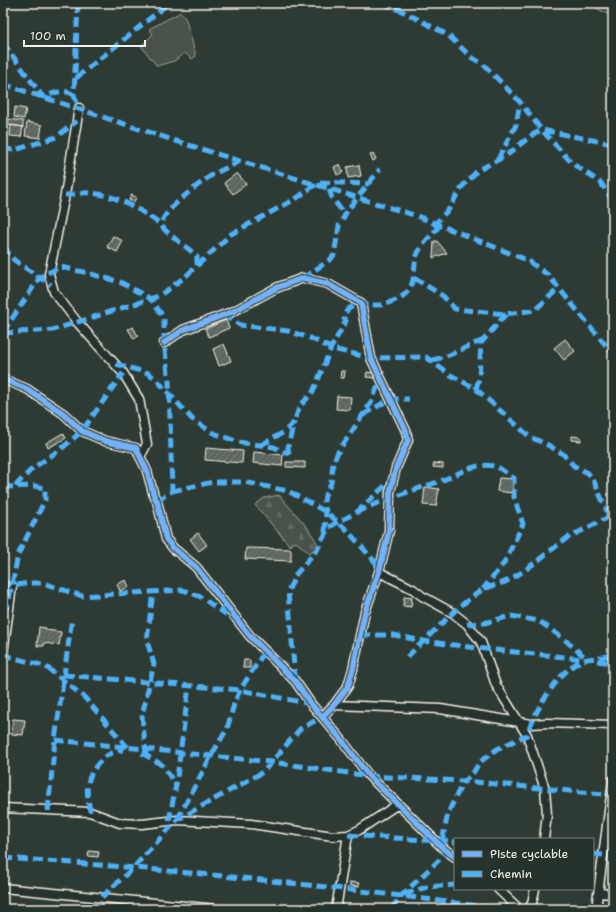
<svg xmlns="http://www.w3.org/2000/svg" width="616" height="912" viewBox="0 0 616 912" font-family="'Shantell Sans',sans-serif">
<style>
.grass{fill:#48524c;stroke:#9ea29a}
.forest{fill:url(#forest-firs);stroke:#9ea29a}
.building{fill:url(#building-hatch);stroke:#f4f1e8}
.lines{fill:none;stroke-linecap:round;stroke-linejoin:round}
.street-casing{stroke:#f4f1e8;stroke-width:11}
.street{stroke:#26332d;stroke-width:8}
.quiet{stroke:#4fb1f8;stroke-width:5;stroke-dasharray:10 5;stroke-linecap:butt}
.cycleway-casing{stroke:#26332d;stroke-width:8}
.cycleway{stroke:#73b2f8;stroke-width:6}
</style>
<defs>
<pattern id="forest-firs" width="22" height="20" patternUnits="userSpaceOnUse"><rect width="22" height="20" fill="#48524c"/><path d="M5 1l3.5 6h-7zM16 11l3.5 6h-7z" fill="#636b66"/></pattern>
<pattern id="building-hatch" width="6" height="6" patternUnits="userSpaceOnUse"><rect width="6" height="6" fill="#5c655e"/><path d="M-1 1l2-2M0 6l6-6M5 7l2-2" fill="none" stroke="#747c75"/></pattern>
</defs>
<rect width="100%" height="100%" fill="#2e3b34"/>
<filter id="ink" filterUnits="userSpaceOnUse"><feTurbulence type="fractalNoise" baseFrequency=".025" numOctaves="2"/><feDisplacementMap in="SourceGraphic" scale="8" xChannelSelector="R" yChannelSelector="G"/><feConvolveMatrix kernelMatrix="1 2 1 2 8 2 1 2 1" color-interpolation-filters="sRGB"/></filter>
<g filter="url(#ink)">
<path class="grass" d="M 591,3 L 613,3 L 613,17 L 598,9 Z
M 181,12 L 186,20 L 196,56 L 192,59 L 185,53 L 174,61 L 157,66 L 141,46 L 153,34 L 149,29 Z"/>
<path class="forest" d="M 279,495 L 307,527 L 319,546 L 309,553 L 296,542 L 290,546 L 255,505 L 264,498 Z"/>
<path class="building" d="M 15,107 L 26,109 L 24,119 L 14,117 Z
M 8,119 L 23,121 L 23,127 L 8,125 Z
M 27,122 L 42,125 L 40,138 L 25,136 Z
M 11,125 L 23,127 L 21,137 L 10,136 Z
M 373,153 L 376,159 L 373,161 L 370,155 Z
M 340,164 L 343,172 L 337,175 L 334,167 Z
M 359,165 L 361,176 L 348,178 L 347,167 Z
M 237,173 L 246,184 L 233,194 L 224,183 Z
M 131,195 L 136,197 L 134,202 L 129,200 Z
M 113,236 L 123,241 L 117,252 L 107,247 Z
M 434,241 L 437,241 L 447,253 L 433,258 Z
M 226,320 L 229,328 L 209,337 L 205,329 Z
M 133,327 L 138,336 L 134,339 L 128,329 Z
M 565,339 L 575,351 L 564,360 L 554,348 Z
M 224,344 L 231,361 L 219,366 L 213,349 Z
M 341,371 L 345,371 L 344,378 L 340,378 Z
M 367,372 L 375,373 L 375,378 L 366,377 Z
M 337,396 L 351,397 L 350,410 L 336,409 Z
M 63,433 L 66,438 L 48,448 L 46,443 Z
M 572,436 L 581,437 L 581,441 L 572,440 Z
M 206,448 L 243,451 L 242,463 L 205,460 Z
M 254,452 L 283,455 L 282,466 L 253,463 Z
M 286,462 L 305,462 L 305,468 L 286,467 Z
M 434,463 L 443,464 L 443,468 L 433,467 Z
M 499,478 L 514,479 L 512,493 L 497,491 Z
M 425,487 L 439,489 L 436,506 L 423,505 Z
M 198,533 L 207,545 L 199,551 L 190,539 Z
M 246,548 L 291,549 L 291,561 L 245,559 Z
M 126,580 L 129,587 L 120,591 L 117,584 Z
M 404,597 L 412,598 L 411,607 L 403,606 Z
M 39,627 L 46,628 L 46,630 L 61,632 L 59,645 L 44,643 L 44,646 L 37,646 Z
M 244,660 L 250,660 L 250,668 L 243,668 Z
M 13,719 L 25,720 L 23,735 L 11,734 Z
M 89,851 L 99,852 L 98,857 L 88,856 Z
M 350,882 L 359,883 L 359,887 L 350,886 Z
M 463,905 L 480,908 L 480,909 L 462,909 Z"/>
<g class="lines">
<defs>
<path id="street" d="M 79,108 L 65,195 L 49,274 L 54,292 L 78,323 L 123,373 L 139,399 L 147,444 L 140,457
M 164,343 L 183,330 L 232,312 L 276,288 L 303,278 L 328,284 L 361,303 L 371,358 L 406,431 L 408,440 L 396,468 L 390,492 L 389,531 L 379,572 L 365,612 L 353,669 L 348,686 L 334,705 L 322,717
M 3,379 L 27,389 L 64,414 L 82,431 L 105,441 L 136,448 L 147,471 L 154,496 L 157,501 L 166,539 L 173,548 L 196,567 L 250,636 L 295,681 L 311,704 L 341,739 L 369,776 L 444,849 L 455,857
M 379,572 L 413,589 L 422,596 L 453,613 L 467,624 L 481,642 L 496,685 L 527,735 L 545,789 L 547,814 L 544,839
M 3,653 L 12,586
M 334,705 L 440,709 L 531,724 L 547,723 L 613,725
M 3,808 L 90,812 L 120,823 L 142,824 L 177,820 L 251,824 L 333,836 L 348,835
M 3,888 L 216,909
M 498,889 L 519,909
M 599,893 L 613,894
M 336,909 L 348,835 L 359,830 L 398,804
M 529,909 L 532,903 L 535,889
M 596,909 L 613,780"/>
</defs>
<use href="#street" class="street-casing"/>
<use href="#street" class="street"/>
<path class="quiet" d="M 78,3 L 74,95 L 79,108
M 382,3 L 404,12 L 448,35 L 471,57 L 483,64 L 520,102 L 540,128 L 573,164 L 601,183 L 613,201
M 3,43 L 43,97 C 54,93 64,88 74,95
M 76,78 L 169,3
M 3,84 L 185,144 L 417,216 L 527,260 L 548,275 L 613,354
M 3,149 L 15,150 L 56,137 L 77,121
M 498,159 L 516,125 L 520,102
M 329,189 L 332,198 L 345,215
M 65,195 C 73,195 82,192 90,193 C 117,195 140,209 161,225
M 433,226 L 449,209 L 461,188 L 477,171 L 507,155 L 532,135 L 542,130 L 613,144
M 3,246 L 14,260 L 51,285
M 197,265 L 197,257 C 189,247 167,235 162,226 C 156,215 203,181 212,175 C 221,170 231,166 240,161
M 303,278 L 331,259 L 334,255 L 339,226 L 347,211 L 380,169
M 414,278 L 443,296 L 455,309 L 506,314 L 535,310 L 559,288
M 223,315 L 240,325 L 288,331 L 310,338 L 333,349 L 371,358 L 426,357 L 449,374 L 476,389 L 530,437 L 548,445 L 563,454 L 574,466 L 588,473 L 593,479 L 613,525
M 3,332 L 40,277 L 60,267 L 84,272 L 120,282 L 151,299 L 164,318 L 164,343 L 169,381 L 172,491 L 157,501
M 3,333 L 53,330 L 159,296 L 186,276 L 231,234 L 297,198 L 319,182 L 369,184
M 432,360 C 450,357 466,346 484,340
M 116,364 L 148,373 L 156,379 L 192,419 L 211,432 L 238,442 L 274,447 L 289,454
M 476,389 L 479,378 L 481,343 L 506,314
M 363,415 L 390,399 L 409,399
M 261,445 L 284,432 L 294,422 L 300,406 L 313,392 L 331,348 L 346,321 L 343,317 C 350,299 369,306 381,305 C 389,303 398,300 404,295 C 416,286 413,270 416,258 C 419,246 433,234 440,225
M 289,454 L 288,447 L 294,422
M 15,486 L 33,468 L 61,449 L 82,431 L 123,373
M 3,487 L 34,486 L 45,488 L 45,500 L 18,555 L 8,604 L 3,615
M 172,491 L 213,482 L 244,482 L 288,491 L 326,512 L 347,530 L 376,563 L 378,570
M 357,512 C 383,500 411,491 438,482 C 456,476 473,462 494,466 C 502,468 507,475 514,478 L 514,497 L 523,524 L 504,563 L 483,589
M 325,532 L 326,512 L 324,502 L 325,495 L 331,483 L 333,463 L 338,452 L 372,401 L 381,377
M 3,580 L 12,586 L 29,583 L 43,583 L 82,596 L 183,590 L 199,596 L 233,619
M 467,624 L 484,623 L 511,616 L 539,621 L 564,639 L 587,659
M 361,635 L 394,635 L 423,641 L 485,649 L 583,659
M 3,655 L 45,666 L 84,697 L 129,749
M 407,657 L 460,606 L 483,589 L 505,582 L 524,571 L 567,538 L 613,515
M 597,661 L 613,663
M 64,675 L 240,690 L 311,704
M 295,679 L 288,591 L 296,574 L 317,550 L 329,527 L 357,512 L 391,480
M 55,740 L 272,762 L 369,776 L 464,781 L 613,795
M 142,753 L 162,765 L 176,785
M 146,755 L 142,715 L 154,664 L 147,641 L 153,591
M 48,811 L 55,740 L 72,618
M 90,812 C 89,803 86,793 88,783 C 91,768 107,750 123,750
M 177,820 L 211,756 L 227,729 L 234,704 L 240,690 L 265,651
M 169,821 L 176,785 L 189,686
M 348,835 L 455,842
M 593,854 L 613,856
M 3,858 C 169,869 335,886 500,909
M 404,894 L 427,887 L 455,885
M 102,897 L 134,867 L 177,820 L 263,772 L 300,729 L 322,717
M 391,909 L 402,895 L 439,860 L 444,852 L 443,837 L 448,813 L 463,782 L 471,776 L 480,762 L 497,749 L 527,735 C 534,712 558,671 581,661 C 592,656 603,661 613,652"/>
<defs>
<path id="cycleway" d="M 164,343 L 183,330 L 232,312 L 276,288 L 303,278 L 328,284 L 361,303 L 371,358 L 406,431 L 408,440 L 396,468 L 390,492 L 389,531 L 379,572 L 365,612 L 353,669 L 348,686 L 334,705 L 322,717
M 3,379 L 27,389 L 64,414 L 82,431 L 105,441 L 136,448 L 147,471 L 154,496 L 157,501 L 166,539 L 173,548 L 196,567 L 250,636 L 295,681 L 311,704 L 341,739 L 369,776 L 444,849 L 455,857"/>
</defs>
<use href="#cycleway" class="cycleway-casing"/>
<use href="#cycleway" class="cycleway"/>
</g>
</g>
<rect width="616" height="912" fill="none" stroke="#26332d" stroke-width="16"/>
<rect x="8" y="8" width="600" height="896" fill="none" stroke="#f4f1e8" stroke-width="1.5" filter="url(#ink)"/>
<rect x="454" y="838" width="140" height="52" fill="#26332d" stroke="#787f78"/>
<rect x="462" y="851" width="20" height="6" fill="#73b2f8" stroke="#787f78"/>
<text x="490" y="858" font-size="12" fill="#f4f1e8">Piste cyclable</text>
<rect x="462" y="871" width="20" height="6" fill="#4fb1f8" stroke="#787f78"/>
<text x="490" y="878" font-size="12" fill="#f4f1e8">Chemin</text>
<path d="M24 40v6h121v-6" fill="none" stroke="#f4f1e8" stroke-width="2"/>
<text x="30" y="40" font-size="12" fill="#f4f1e8" stroke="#26332d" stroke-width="3" paint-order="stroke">100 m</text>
</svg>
